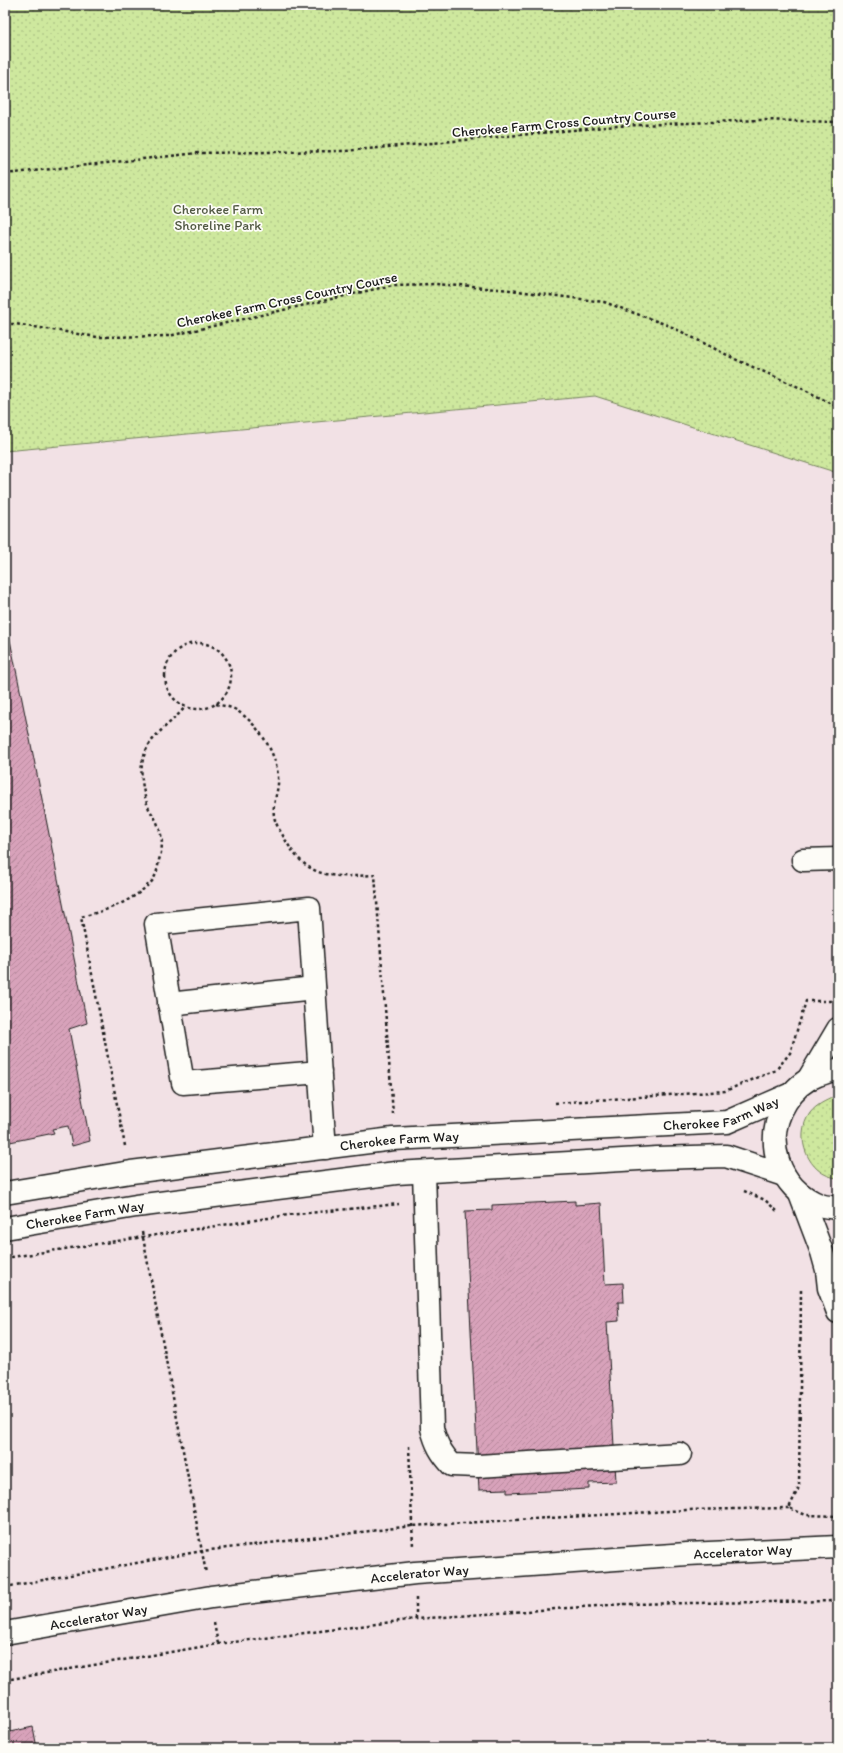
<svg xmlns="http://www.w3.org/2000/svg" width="843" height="1753" viewBox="0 0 843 1753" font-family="Itim,sans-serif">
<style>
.built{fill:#f2e1e5}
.grass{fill:url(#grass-dots);stroke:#75825d}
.building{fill:url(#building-hatch);stroke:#1c1c1c}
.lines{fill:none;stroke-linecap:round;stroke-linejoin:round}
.minor-casing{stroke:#1c1c1c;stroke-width:25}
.path{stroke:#1c1c1c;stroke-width:2.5;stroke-dasharray:3 3;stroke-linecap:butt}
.minor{stroke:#fdfcf7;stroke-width:22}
.labels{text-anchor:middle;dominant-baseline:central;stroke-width:3.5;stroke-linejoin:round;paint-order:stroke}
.street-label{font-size:14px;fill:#1c1c1c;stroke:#fdfcf7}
.park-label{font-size:14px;fill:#515943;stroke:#fdfcf7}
</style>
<defs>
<pattern id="grass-dots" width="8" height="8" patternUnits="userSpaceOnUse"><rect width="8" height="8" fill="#cee89e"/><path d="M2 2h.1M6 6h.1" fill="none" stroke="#b0c688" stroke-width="1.8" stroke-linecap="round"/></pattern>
<pattern id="building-hatch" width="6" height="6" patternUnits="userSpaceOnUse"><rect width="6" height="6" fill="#d8a2ba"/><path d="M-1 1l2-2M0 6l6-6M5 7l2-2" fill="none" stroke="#b98b9f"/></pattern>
</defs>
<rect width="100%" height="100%" fill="#fdfcf7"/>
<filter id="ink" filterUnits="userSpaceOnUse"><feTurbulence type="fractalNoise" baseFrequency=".025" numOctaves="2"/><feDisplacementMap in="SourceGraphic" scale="8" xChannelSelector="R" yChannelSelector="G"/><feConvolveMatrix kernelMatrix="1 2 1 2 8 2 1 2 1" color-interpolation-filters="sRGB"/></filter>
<g filter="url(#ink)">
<path class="built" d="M 595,396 L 838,473 L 838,1748 L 5,1748 L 5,451 Z"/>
<path class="grass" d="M 5,5 L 838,5 L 838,473 L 595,396 L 5,451 Z
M 834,1097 L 838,1097 L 838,1178 C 808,1176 793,1136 810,1113 C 816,1105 825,1101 834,1097 Z"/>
<path class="building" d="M 5,615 L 87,1023 L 69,1029 L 90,1141 L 72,1146 L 68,1126 L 52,1129 L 54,1133 L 5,1143 Z
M 575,1201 L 575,1205 L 601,1203 L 605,1284 L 623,1283 L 624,1302 L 618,1302 L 619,1321 L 607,1322 L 616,1482 L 589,1483 L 589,1489 L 507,1493 L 507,1489 L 479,1490 L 465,1211 L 492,1210 L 492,1205 Z
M 33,1727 L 37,1748 L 5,1748 L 5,1733 Z"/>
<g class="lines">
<defs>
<g id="minor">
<path d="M 803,860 L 838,859"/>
<path d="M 169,1004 L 314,988"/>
<path d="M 838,1070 C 830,1070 825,1073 818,1075 C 804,1080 794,1089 786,1102 C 762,1140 778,1188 820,1205 C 825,1207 832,1207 838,1208"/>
<path d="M 320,1072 L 183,1083 L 156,924 L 309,908 L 323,1122 L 325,1148"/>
<path d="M 809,1078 L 838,1029"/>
<path d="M 424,1172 L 432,1428 C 436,1444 441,1453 452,1465 L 478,1466 L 680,1454"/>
<path id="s1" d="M 5,1193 L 131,1172 L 393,1139 L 727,1122 L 791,1094"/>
<path d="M 800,1194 L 822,1252 L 827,1270 L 829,1288 L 838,1312"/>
<path id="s2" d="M 5,1228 L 136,1206 L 396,1173 L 657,1158 L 726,1156 L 784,1175"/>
<path id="s3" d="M 5,1633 L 211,1597 L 415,1573 L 687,1554 L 838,1547"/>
</g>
</defs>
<use href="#minor" class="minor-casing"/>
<path class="path" d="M 5,174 L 198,153 L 345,151 L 617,126 L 760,120 L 838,122
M 5,324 L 15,324 L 97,337 L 169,336 L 393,285 L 436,284 L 510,290 L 604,302 L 670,326 L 737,360 L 803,389 L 838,407
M165 676a33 33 0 1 1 66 0a33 33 0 1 1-66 0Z
M 216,704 C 223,706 233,707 239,712 C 260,726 280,758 278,784 C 277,796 271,808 275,820 C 277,827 283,835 286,841 C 309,881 335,877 375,875 L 393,1114
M 555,1103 L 725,1091 L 776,1070 L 790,1053 L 806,1001 L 838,1001
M 125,1146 L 81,917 C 104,911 127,904 146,887 C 149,884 153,881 154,878 C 157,873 158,866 159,860 C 163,848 163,837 158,825 C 156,819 152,814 149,809 C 144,797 140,777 142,764 C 147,735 168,728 185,707
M 744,1191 L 765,1200 L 777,1211
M 142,1232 L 206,1573
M 5,1258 L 288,1215 L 399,1204
M 801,1290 L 799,1487 L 789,1508 L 806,1515 L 838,1516
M 409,1446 L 413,1547
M 5,1587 L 202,1551 L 412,1526 L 686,1510 L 789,1508
M 416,1598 L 416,1619
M 214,1623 L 218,1644
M 5,1680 L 218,1644 L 416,1619 L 624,1604 L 838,1601"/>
<use href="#minor" class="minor"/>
</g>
</g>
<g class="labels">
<g class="street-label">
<text transform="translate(564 123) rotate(-5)">Cherokee Farm Cross Country Course</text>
<text transform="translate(287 300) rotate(-12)">Cherokee Farm Cross Country Course</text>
<text stroke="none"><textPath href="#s1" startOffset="722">Cherokee Farm Way</textPath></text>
<text stroke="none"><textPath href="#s1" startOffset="398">Cherokee Farm Way</textPath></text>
<text stroke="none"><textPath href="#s2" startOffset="81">Cherokee Farm Way</textPath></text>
<text stroke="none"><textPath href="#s3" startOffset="743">Accelerator Way</textPath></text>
<text stroke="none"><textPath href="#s3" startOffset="419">Accelerator Way</textPath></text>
<text stroke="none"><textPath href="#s3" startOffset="95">Accelerator Way</textPath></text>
</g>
<g class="park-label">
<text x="218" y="209">Cherokee Farm<tspan x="218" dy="16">Shoreline Park</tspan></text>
</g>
</g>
<rect width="843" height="1753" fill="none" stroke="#fdfcf7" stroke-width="20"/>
<rect x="10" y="10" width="823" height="1733" fill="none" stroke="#1c1c1c" stroke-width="1.5" filter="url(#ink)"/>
</svg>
